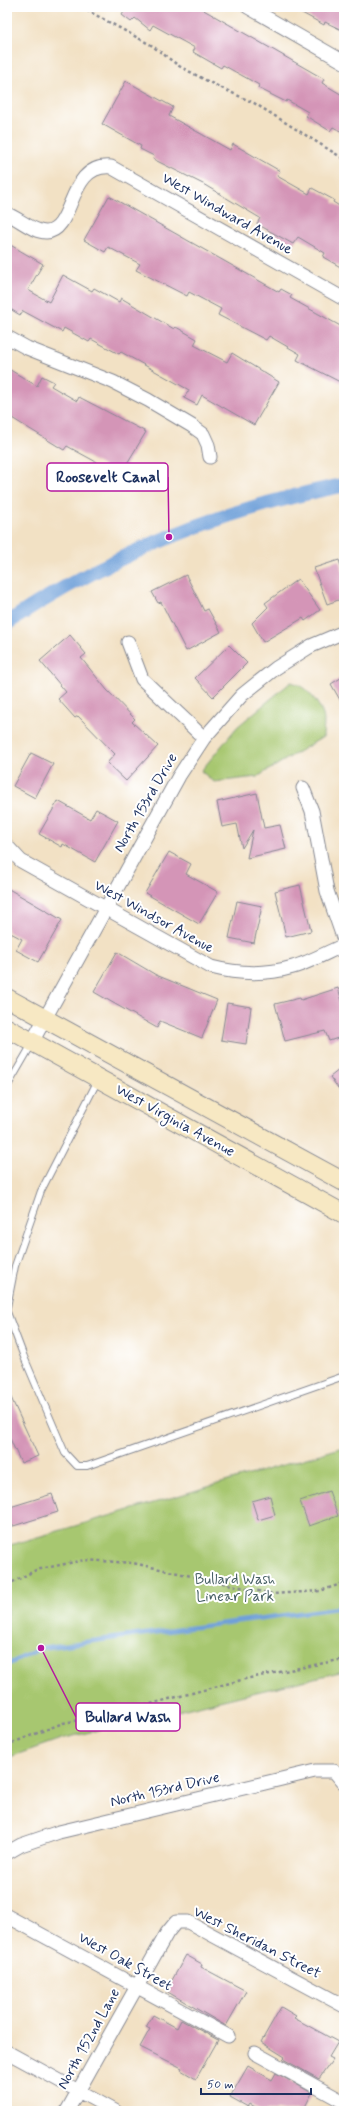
<svg xmlns="http://www.w3.org/2000/svg" width="351" height="2118" viewBox="0 0 351 2118" font-family="Mynerve,sans-serif">
<style>
.green{fill:#a7c76f;stroke:#617b66}
.lines{fill:none;stroke-linecap:round;stroke-linejoin:round}
.stream{stroke:#70a0d9;stroke-width:4.5}
.canal{stroke:#70a0d9;stroke-width:15}
.building{fill:#d495b7}
.service-casing{stroke:#868891;stroke-width:8}
.minor-casing{stroke:#868891;stroke-width:15}
.secondary-casing{stroke:#868891;stroke-width:20}
.path{stroke:#868891;stroke-width:2.5;stroke-dasharray:3 3;stroke-linecap:butt}
.service{stroke:#fff;stroke-width:6}
.minor{stroke:#fff;stroke-width:13}
.secondary{stroke:#f7e8c3;stroke-width:18}
.labels{text-anchor:middle;dominant-baseline:central;stroke-width:4;stroke-linejoin:round;paint-order:stroke}
.street-label{font-size:15px;fill:#1b2f5e;stroke:#fff}
.park-label{font-size:15px;fill:#455d63;stroke:#fff}
.leader{fill:none;stroke:#b5179e;stroke-width:1.5}
.callout-dot{fill:#b5179e;stroke:#fff;stroke-width:1.5}
.callout{fill:#fff;stroke:#b5179e;stroke-width:1.5}
.callout-label{font-size:16px;text-anchor:middle;font-weight:bold;fill:#1b2f5e}
</style>
<rect width="100%" height="100%" fill="#fff"/>
<filter id="ink" filterUnits="userSpaceOnUse"><feTurbulence type="fractalNoise" baseFrequency=".025" numOctaves="2"/><feDisplacementMap in="SourceGraphic" scale="8" xChannelSelector="R" yChannelSelector="G"/><feConvolveMatrix kernelMatrix="1 2 1 2 8 2 1 2 1" color-interpolation-filters="sRGB"/></filter>
<filter id="wash" filterUnits="userSpaceOnUse"><feTurbulence type="fractalNoise" baseFrequency=".012" numOctaves="4" result="noise"/><feDisplacementMap in="SourceGraphic" scale="16" xChannelSelector="R" yChannelSelector="G"/><feGaussianBlur stdDeviation="0.9" result="paint"/><feColorMatrix in="noise" values="0 0 0 0 0 0 0 0 0 0 0 0 0 0 0 0 0 1.4 0 .05"/><feComposite in="paint" operator="in"/></filter>
<g filter="url(#wash)">
<rect width="100%" height="100%" fill="#f2e1c4"/>
<path class="green" d="M 291,682 C 305,685 319,702 323,715 C 325,721 323,731 323,737 L 257,777 L 214,782 L 201,771 L 237,727 Z
M 344,1447 L 344,1671 L 61,1739 L 7,1758 L 7,1546 Z"/>
<g class="lines">
<path class="stream" d="M 7,1665 L 41,1648 L 344,1607"/>
<path class="canal" d="M 7,623 C 109,555 224,509 344,485"/>
</g>
<g id="blocks">
<path class="building" d="M 121,7 L 198,7 L 209,13 L 324,79 L 322,83 L 344,96 L 344,133 L 333,127 L 330,131 L 306,116 L 308,112 L 287,100 L 286,102 L 258,88 L 259,85 L 223,65 L 221,68 L 193,52 L 195,48 L 153,25 L 150,30 L 135,18 L 131,22 L 122,15 L 125,10 Z
M 291,7 L 344,7 L 344,31 L 325,22 L 324,25 Z
M 126,81 L 173,107 L 169,116 L 230,150 L 233,144 L 280,171 L 277,176 L 309,194 L 312,188 L 334,200 L 333,202 L 344,209 L 344,269 L 323,257 L 325,253 L 298,237 L 293,244 L 257,224 L 260,218 L 203,184 L 153,159 L 154,156 L 140,149 L 141,146 L 102,124 Z
M 109,196 L 279,292 L 281,289 L 292,295 L 290,298 L 344,328 L 344,384 L 297,360 L 300,354 L 269,336 L 266,340 L 218,315 L 221,309 L 189,292 L 187,296 L 136,270 L 140,264 L 108,247 L 105,252 L 84,240 Z
M 7,243 L 43,264 L 28,290 L 49,302 L 63,275 L 92,291 L 94,288 L 119,302 L 121,298 L 174,329 L 176,327 L 197,339 L 194,345 L 227,362 L 232,353 L 279,382 L 254,425 L 202,395 L 197,405 L 184,398 L 189,390 L 121,352 L 119,354 L 91,339 L 89,342 L 64,328 L 62,332 L 23,311 L 20,315 L 7,307 Z
M 7,368 L 37,386 L 42,376 L 54,382 L 51,386 L 77,401 L 79,397 L 146,432 L 120,475 L 67,446 L 64,450 L 7,415 Z
M 339,560 L 344,576 L 344,598 L 327,604 L 314,568 Z
M 186,575 L 204,611 L 208,609 L 221,632 L 186,651 L 161,602 L 158,603 L 152,592 Z
M 298,579 L 320,610 L 305,621 L 303,618 L 263,642 L 252,623 L 268,607 L 265,603 Z
M 70,635 L 86,654 L 81,658 L 107,690 L 135,719 L 132,722 L 158,746 L 126,781 L 107,763 L 115,754 L 78,716 L 75,718 L 58,699 L 66,692 L 40,661 Z
M 229,645 L 247,663 L 213,697 L 195,678 Z
M 344,676 L 344,707 L 331,684 Z
M 31,753 L 53,764 L 35,798 L 13,786 Z
M 257,793 L 264,828 L 280,825 L 286,849 L 247,858 L 253,830 L 242,848 L 237,824 L 222,827 L 217,802 Z
M 58,801 L 90,819 L 96,809 L 118,821 L 95,862 L 63,844 L 62,847 L 39,834 Z
M 169,852 L 191,864 L 186,874 L 218,892 L 199,924 L 145,893 Z
M 300,885 L 311,931 L 286,937 L 275,891 Z
M 7,888 L 62,920 L 38,962 L 16,950 L 22,939 L 7,931 Z
M 237,901 L 262,906 L 254,943 L 229,938 Z
M 117,952 L 156,975 L 217,1000 L 202,1038 L 160,1021 L 157,1028 L 94,992 Z
M 338,988 L 344,1007 L 344,1036 L 329,1041 L 325,1031 L 285,1041 L 275,1004 L 300,998 L 301,1000 Z
M 227,1003 L 251,1007 L 246,1044 L 221,1040 Z
M 344,1066 L 344,1096 L 330,1077 Z
M 7,1389 L 38,1456 L 21,1463 L 7,1432 Z
M 329,1491 L 338,1516 L 309,1526 L 300,1501 Z
M 52,1494 L 58,1512 L 7,1528 L 7,1508 Z
M 270,1496 L 275,1515 L 258,1520 L 252,1501 Z
M 186,1955 L 202,1964 L 201,1967 L 246,1991 L 226,2026 L 166,1991 Z
M 281,2007 L 296,2016 L 294,2018 L 338,2042 L 329,2057 L 333,2059 L 319,2079 L 283,2059 L 285,2057 L 261,2042 Z
M 153,2015 L 177,2028 L 181,2020 L 218,2040 L 196,2079 L 181,2070 L 182,2068 L 140,2047 L 150,2029 L 146,2027 Z
M 248,2066 L 272,2080 L 276,2073 L 312,2093 L 303,2111 L 262,2111 L 250,2104 L 248,2107 L 230,2097 Z"/>
</g>
</g>
<g filter="url(#ink)">
<use href="#blocks" fill-opacity="0" stroke="#868891" stroke-width="1"/>
<g class="lines">
<defs>
<path id="service" d="M 7,1087 L 32,1044
M 7,1307 L 15,1266 L 41,1191 L 98,1080
M 7,1312 L 24,1357 L 65,1453 L 77,1466 L 87,1466 L 344,1376"/>
<path id="minor" d="M 248,7 L 344,62
M 7,214 C 20,219 33,232 46,232 C 75,231 67,163 111,167 L 344,299
M 7,337 L 27,348 L 113,382 L 148,400 L 192,426 L 203,434 L 208,445 L 210,457
M 128,642 L 142,679 L 204,738
M 303,788 L 312,811 L 327,891 L 344,940
M 7,846 L 21,861 L 211,967 C 238,974 266,975 293,967 C 310,962 328,952 344,945
M 32,1042 L 179,776 L 204,738 L 242,695 L 276,668 L 311,646 L 344,632
M 7,1853 L 21,1845 L 59,1832 L 315,1771 L 334,1771 L 344,1783
M 7,1916 L 228,2036
M 7,2052 L 115,2111
M 255,2053 L 344,2102
M 67,2111 L 167,1933 L 176,1922 L 188,1922 L 344,2006"/>
<path id="secondary" d="M 7,998 L 344,1182
M 7,1028 L 344,1214"/>
</defs>
<use href="#service" class="service-casing"/>
<use href="#minor" class="minor-casing"/>
<use href="#secondary" class="secondary-casing"/>
<path class="path" d="M 81,7 L 151,45 L 179,66 L 213,84 L 254,103 L 344,159
M 7,1585 L 36,1570 L 84,1560 L 133,1563 L 272,1594 L 320,1591 L 344,1583
M 7,1745 L 63,1723 L 105,1716 L 245,1679 L 344,1659"/>
<use href="#service" class="service"/>
<use href="#minor" class="minor"/>
<use href="#secondary" class="secondary"/>
</g>
</g>
<g class="labels">
<g class="street-label">
<text transform="translate(227 214) rotate(30)">West Windward Avenue</text>
<text transform="translate(146 803) rotate(-60)">North 153rd Drive</text>
<text transform="translate(154 917) rotate(29)">West Windsor Avenue</text>
<text transform="translate(175 1121) rotate(29)">West Virginia Avenue</text>
<text transform="translate(165 1790) rotate(-13)">North 153rd Drive</text>
<text transform="translate(257 1943) rotate(27)">West Sheridan Street</text>
<text transform="translate(125 1962) rotate(29)">West Oak Street</text>
<text transform="translate(89 2039) rotate(-61)">North 152nd Lane</text>
</g>
<g class="park-label">
<text x="235" y="1580">Bullard Wash<tspan x="235" dy="17">Linear Park</tspan></text>
</g>
</g>
<path class="leader" d="M169 537L168 477M41 1648L76 1717"/>
<g class="callout-dot">
<circle cx="169" cy="537" r="4"/>
<circle cx="41" cy="1648" r="4"/>
</g>
<g class="callout">
<rect x="47" y="463" width="121" height="28" rx="4"/>
<rect x="76" y="1703" width="104" height="28" rx="4"/>
</g>
<g class="callout-label">
<text x="108" y="482">Roosevelt Canal</text>
<text x="128" y="1722">Bullard Wash</text>
</g>
<rect width="351" height="2118" fill="none" stroke="#fff" stroke-width="24"/>
<path d="M201 2088v6h110v-6" fill="none" stroke="#1b2f5e" stroke-width="2"/>
<text x="207" y="2088" font-size="12" fill="#1b2f5e" stroke="#ffffff" stroke-width="3" paint-order="stroke">50 m</text>
</svg>
